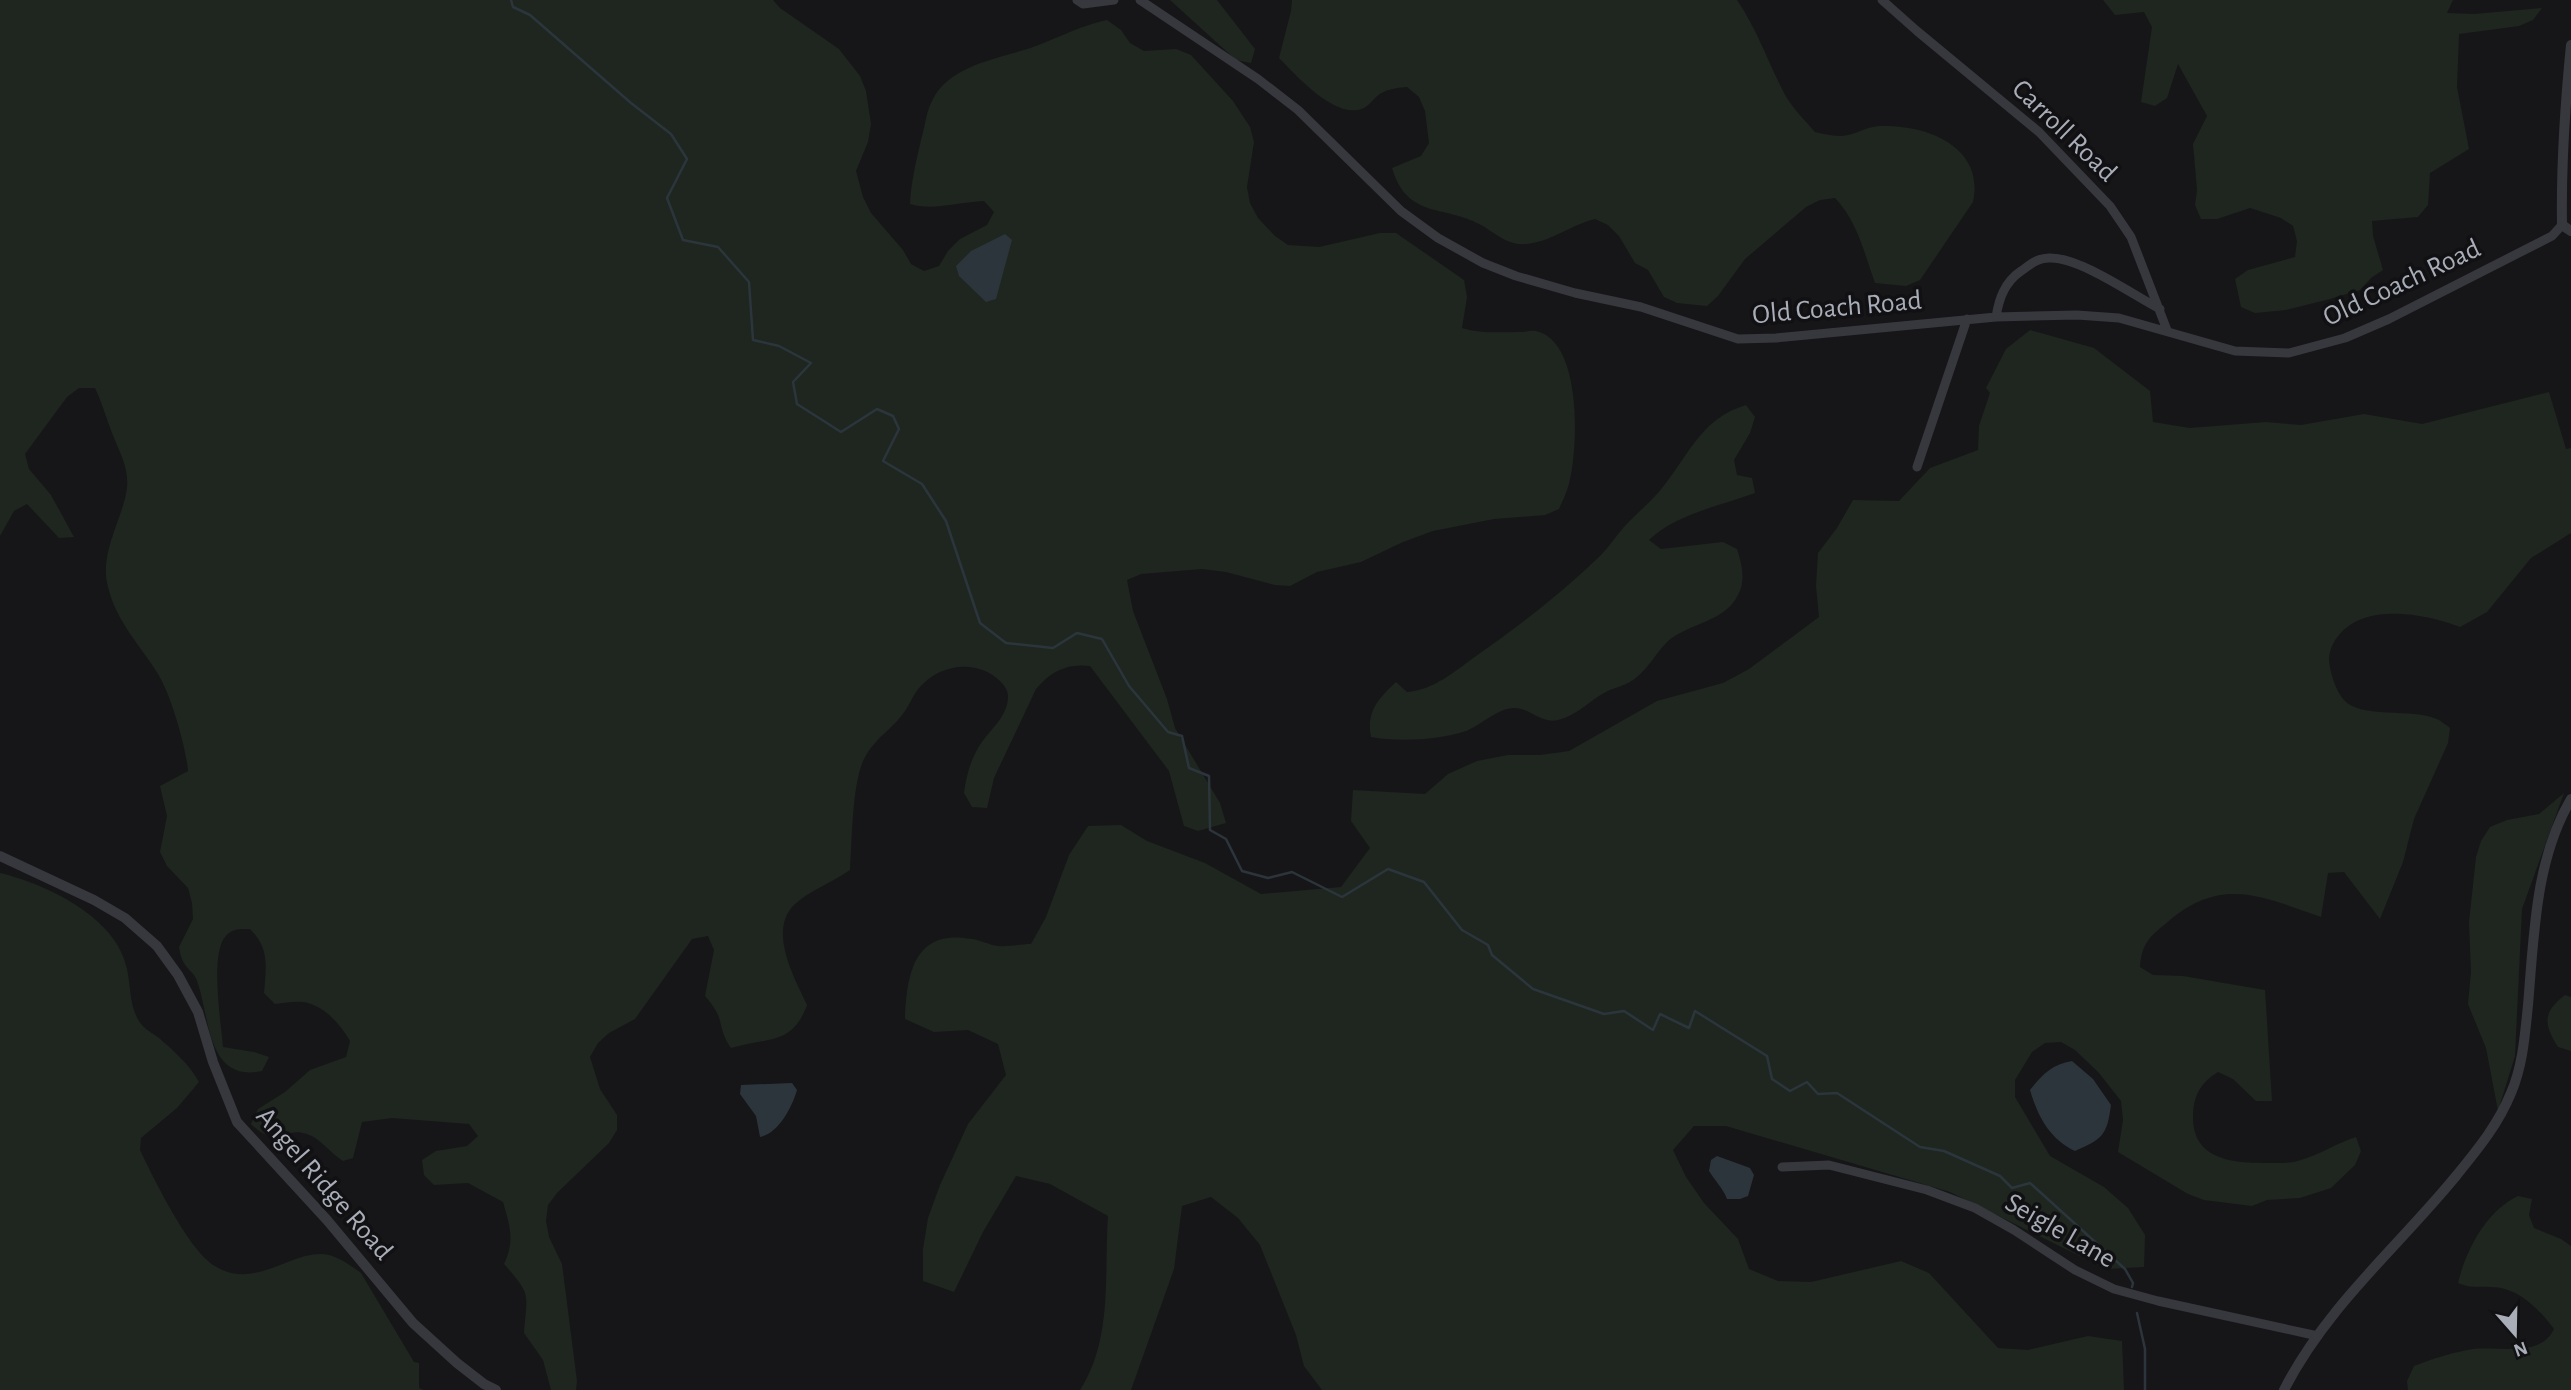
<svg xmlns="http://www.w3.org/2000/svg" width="2571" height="1390" viewBox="0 0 2571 1390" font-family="'Alegreya Sans',sans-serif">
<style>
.green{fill:#1e261f}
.water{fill:#2c353c}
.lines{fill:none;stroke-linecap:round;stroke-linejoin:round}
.stream{stroke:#2c353c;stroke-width:2.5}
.minor{stroke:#37383d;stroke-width:9}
.tertiary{stroke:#37383d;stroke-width:10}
.labels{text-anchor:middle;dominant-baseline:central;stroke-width:7;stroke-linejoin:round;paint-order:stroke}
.street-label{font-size:28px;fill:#a8adb8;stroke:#111113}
</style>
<rect width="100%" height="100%" fill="#161618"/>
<path class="green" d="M 0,0 L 773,0 L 780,8 L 839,49 L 860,76 L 866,91 L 871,124 L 868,142 L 856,171 L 863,197 L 871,213 L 903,250 L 911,264 L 924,271 L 939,266 L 948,251 L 960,239 L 987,225 L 994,212 L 984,201 C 959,202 933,211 910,204 C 911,182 916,162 921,140 C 925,127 926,111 933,99 C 950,64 1003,58 1036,46 C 1060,37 1082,25 1107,20 L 1121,30 L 1130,43 L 1144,51 L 1176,49 L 1191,55 L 1233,101 L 1250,127 L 1254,142 L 1247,187 L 1250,203 L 1258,218 L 1275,236 L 1288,245 L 1319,247 L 1380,233 L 1396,233 L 1464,280 L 1467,297 L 1462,328 C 1481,334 1500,332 1520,332 C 1525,332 1532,330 1536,331 C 1582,341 1578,445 1570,479 C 1568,490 1563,500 1559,509 L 1545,515 L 1494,519 L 1433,531 L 1403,542 L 1361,562 L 1317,572 L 1290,586 L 1275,585 L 1226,572 L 1202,569 L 1141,574 L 1127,580 L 1133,611 L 1167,699 L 1175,728 L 1220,803 L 1226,823 L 1198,831 L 1184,826 L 1169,771 L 1090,666 C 1067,663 1051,671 1036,689 L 994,778 L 987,808 L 972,807 L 964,793 C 966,777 970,762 978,748 C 988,731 1007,718 1008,698 C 1009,688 999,679 991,674 C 967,660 937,667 919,688 C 912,696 909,707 902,715 C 889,732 875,738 864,759 C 852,783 852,842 850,870 C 832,883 810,890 794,905 C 768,931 794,977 807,1005 C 792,1046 767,1037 731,1048 C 724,1038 723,1033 720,1021 C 718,1012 711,1003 705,996 L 714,950 L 708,936 L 692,939 L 635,1019 L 609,1033 L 598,1043 L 590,1057 L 600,1089 L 617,1115 L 617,1130 L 609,1143 L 557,1193 L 548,1205 L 546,1221 L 549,1237 L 562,1264 L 577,1381 L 576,1390 L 551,1390 L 543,1360 L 524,1333 C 527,1292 532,1296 504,1264 C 515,1241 510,1226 503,1202 L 468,1183 L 434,1185 L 424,1175 L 422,1160 L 436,1151 L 467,1146 L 478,1136 L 469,1124 L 392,1118 L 362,1122 L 353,1158 L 343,1161 C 330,1153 320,1138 307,1134 C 283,1126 277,1150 251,1124 L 258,1109 L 285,1092 L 310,1070 L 346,1057 L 350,1041 C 341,1025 324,1005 303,1002 C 294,1001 284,1003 275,1004 L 264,993 C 266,967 270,949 250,929 C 240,929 232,928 225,937 C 210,955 221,1023 223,1047 L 254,1052 L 269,1057 L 262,1071 C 206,1083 210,1016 197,981 C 195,974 188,970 184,963 C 181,959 180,953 179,947 L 193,919 L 192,903 L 188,888 L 167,866 L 160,852 L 167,816 L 160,786 L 188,771 C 186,747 171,695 158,674 C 140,645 116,621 108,587 C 99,556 120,523 126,494 C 131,470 120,454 112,433 C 106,417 102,403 95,388 L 79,388 L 67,397 L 25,454 L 29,469 L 51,495 L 74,537 L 59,538 L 27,504 L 14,511 L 0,536 Z
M 1170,0 L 1217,0 L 1255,49 L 1251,63 L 1236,60 Z
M 1292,0 L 1737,0 C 1757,29 1768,62 1784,93 C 1792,108 1804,119 1815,132 C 1823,134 1833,136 1842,136 C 1855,135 1866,127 1879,126 C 1926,124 1985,146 1973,202 L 1920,280 L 1906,286 L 1875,283 C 1864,253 1858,222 1835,198 L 1820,200 L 1806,207 L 1745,259 L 1718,296 L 1707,306 L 1677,303 L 1664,297 L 1648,270 L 1635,263 L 1619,236 L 1608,225 L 1595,219 C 1570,225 1548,244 1523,244 C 1506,245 1493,231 1479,224 C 1444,205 1407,219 1392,168 L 1421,156 L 1429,143 L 1425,111 L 1419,97 L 1407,87 C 1396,88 1385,89 1376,97 C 1372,101 1369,105 1364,108 C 1336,121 1297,76 1279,58 L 1291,11 Z
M 2103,0 L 2453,0 L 2447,13 L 2474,14 L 2542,8 L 2533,20 L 2519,26 L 2459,34 L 2457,87 L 2469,149 L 2430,173 L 2428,205 L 2418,217 L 2372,221 L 2373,236 L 2383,270 L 2371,278 L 2360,290 L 2330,299 L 2286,310 L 2255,313 L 2241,307 L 2235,279 L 2248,270 L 2295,257 L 2297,241 L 2293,226 L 2281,218 L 2250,208 L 2217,219 L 2201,219 L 2195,205 L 2197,190 L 2193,144 L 2207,116 L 2178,64 L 2167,98 L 2155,106 L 2141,102 L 2152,27 L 2144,12 L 2115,15 Z
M 2030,330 L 2094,348 L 2150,391 L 2153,422 L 2190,428 L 2266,422 L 2301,425 L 2364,414 L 2422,424 L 2549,392 L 2566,449 L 2571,448 L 2571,533 L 2531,558 L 2487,612 L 2460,627 C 2426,614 2366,602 2339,635 C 2333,642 2329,651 2329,660 C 2330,672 2335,690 2344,700 C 2360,719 2412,708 2437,719 C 2441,721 2446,725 2450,728 L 2448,743 L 2414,819 L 2403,862 L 2380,919 L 2344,872 L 2328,873 L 2321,917 C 2263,897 2223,876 2170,920 C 2151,936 2142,941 2140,967 L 2153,975 L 2183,976 L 2265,990 L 2272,1101 L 2256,1101 L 2233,1079 L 2218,1072 C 2201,1082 2193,1096 2193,1116 C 2192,1159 2231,1163 2264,1163 C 2277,1163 2289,1164 2301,1160 C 2321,1154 2337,1143 2356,1137 L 2361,1151 L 2355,1165 L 2331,1188 L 2300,1198 L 2267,1200 L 2252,1206 L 2204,1200 L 2188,1194 L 2118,1152 L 2123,1120 L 2121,1101 L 2099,1073 L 2075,1050 L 2061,1042 L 2045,1043 L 2032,1052 L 2015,1080 L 2015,1097 L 2050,1156 L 2104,1187 L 2128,1208 L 2145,1235 L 2144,1267 L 2106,1269 L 1950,1192 L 1726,1126 L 1694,1126 L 1673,1150 L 1686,1177 L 1704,1203 L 1738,1239 L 1749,1269 L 1778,1281 L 1811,1282 L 1901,1261 L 1929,1273 L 1998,1348 L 2028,1350 L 2088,1336 L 2122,1341 L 2124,1390 L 1322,1390 L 1304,1366 L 1296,1335 L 1260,1245 L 1238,1218 L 1211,1197 L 1182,1206 L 1174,1269 L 1131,1390 L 1080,1390 C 1113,1340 1104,1273 1108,1216 L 1050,1184 L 1016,1176 L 983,1232 L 954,1292 L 923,1281 L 923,1249 L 928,1218 L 940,1185 L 968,1124 L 1006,1075 L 998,1044 L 968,1030 L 934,1032 L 905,1019 C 907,975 913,928 972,939 C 981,940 989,945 998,946 C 1008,947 1021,944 1031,944 L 1046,917 L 1069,855 L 1088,826 L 1121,825 L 1147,841 L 1205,863 L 1261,894 L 1341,887 L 1370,848 L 1351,821 L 1353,790 L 1425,794 L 1448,774 L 1477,761 L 1508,755 L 1540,755 L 1569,751 L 1657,701 L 1723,683 L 1749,669 L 1819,617 L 1816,586 L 1818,553 L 1837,528 L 1853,500 L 1899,501 L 1930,468 L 1978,450 L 1979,426 L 1990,393 L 1986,388 L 2006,349 Z
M 1746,405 L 1755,417 L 1750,433 L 1734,460 L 1737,475 L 1752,478 L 1755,493 C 1720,506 1676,514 1649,540 L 1661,549 L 1723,542 L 1737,549 C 1742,564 1746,581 1738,595 C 1725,622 1689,623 1668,641 C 1657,652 1649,667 1637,677 C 1627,686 1614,687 1604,693 C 1588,702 1576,716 1558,720 C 1540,724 1531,708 1514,708 C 1498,708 1481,725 1466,731 C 1440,740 1398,742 1371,737 C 1366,712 1378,699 1396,682 L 1407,692 C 1434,690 1455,671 1476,656 C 1520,625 1562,593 1600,556 C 1609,547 1616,536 1624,527 C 1635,515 1647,505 1658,493 C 1688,458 1699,419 1746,405 Z
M 2564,793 L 2522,909 L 2515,1056 L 2498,1111 L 2486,1048 L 2468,1004 L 2471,972 L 2469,922 L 2476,857 L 2481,841 L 2490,827 L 2507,820 L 2539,814 Z
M 0,873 C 46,884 117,917 127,969 C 131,986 129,1010 142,1025 C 146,1030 154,1034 159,1038 C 174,1051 189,1064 199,1082 L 177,1108 L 141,1138 L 140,1150 C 154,1179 189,1251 215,1266 C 256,1292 294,1247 329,1255 C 340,1258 352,1266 361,1273 L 414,1362 L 419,1363 L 419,1388 L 424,1390 L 0,1390 Z
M 2565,995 L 2571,997 L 2571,1051 L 2558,1047 C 2543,1023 2543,1012 2565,995 Z
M 2518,1196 L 2532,1199 L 2529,1215 L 2534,1228 L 2561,1239 L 2571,1246 L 2571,1390 L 2408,1390 L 2407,1381 L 2414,1366 C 2432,1359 2454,1352 2473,1349 C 2501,1346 2540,1358 2554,1329 C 2539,1309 2518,1287 2491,1287 C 2475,1286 2474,1289 2458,1283 C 2466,1250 2486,1211 2518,1196 Z"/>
<path class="water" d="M 1005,234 L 1012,240 L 996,299 L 986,302 L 959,276 L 956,266 L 971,251 Z
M 2072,1061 L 2093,1079 L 2111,1105 C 2107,1135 2103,1139 2075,1151 C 2050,1139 2038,1117 2030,1090 C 2042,1075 2052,1064 2072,1061 Z
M 792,1083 L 797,1090 C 792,1107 779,1133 760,1137 L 756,1116 L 740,1094 L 741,1085 Z
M 1717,1156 L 1750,1168 L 1754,1175 L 1748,1196 L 1740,1199 L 1727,1199 C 1723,1188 1715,1181 1709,1171 L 1711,1160 Z"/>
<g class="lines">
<path class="stream" d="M 511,0 L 513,7 L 530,15 L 631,103 L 671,134 L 687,159 L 667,198 L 683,240 L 718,247 L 749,282 L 753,340 L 779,346 L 811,363 L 793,382 L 797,404 L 841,432 L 877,409 L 893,416 L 899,429 L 883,461 L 922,484 L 946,521 L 980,623 L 1006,643 L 1053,648 L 1077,633 L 1102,639 L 1129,686 L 1168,732 L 1182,736 L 1189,768 L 1209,776 L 1210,830 L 1226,839 L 1242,871 L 1268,878 L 1292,872 L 1342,897 L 1388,869 L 1424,882 L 1462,930 L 1488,945 L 1492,955 L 1533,989 L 1604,1014 L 1624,1011 L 1653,1030 L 1660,1014 L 1689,1028 L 1695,1011 L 1767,1056 L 1772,1079 L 1790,1091 L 1807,1082 L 1818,1094 L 1837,1093 L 1920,1147 L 1944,1151 L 2000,1176 L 2012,1188 L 2030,1183 L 2125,1269 L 2133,1283 L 2132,1287
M 2137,1313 L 2145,1349 L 2145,1390"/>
<path class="minor" d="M 1077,0 L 1083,4 L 1114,0
M 1140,0 L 1258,79 L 1298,110 L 1401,211 L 1438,238 L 1483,263 L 1516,276 L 1575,293 L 1641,307 L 1738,339 L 1776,338 L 1996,317 L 2077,315 L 2119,318 L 2235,351 L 2289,353 L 2345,338 L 2389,319 L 2552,236 L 2562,225
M 1882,0 L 1917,31 L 2039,132 L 2110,206 L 2131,237 L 2167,330
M 1996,317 C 1999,298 2005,282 2021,271 C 2031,264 2039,257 2051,258 C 2081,258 2133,295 2160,309
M 1917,467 L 1967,319
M 1782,1167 L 1829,1165 L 1927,1190 L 1975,1208 L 2014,1230 L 2075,1270 L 2114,1289 L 2158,1301 L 2318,1336"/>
<path class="tertiary" d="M 2571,45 C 2565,105 2561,165 2562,225 L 2571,231
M 0,856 L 94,900 L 125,918 L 157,946 L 178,975 L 198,1012 L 213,1062 L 237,1122 L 327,1220 L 413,1323 L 457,1363 L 484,1384 L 496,1390
M 2284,1390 C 2326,1307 2398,1247 2456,1176 C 2477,1150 2498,1125 2511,1093 C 2523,1065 2525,1034 2528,1005 C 2534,936 2535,860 2571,799"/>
</g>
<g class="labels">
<g class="street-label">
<text transform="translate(2064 131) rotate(44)">Carroll Road</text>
<text transform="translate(2402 283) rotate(-25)">Old Coach Road</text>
<text transform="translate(1837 308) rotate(-5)">Old Coach Road</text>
<text transform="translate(324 1184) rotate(49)">Angel Ridge Road</text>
<text transform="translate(2060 1231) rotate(30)">Seigle Lane</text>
</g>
</g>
<g transform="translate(2515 1334) rotate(160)" stroke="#111113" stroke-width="5" paint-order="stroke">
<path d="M0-5L12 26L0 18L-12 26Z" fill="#a8adb8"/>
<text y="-10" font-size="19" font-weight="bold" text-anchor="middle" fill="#a8adb8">N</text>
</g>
</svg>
